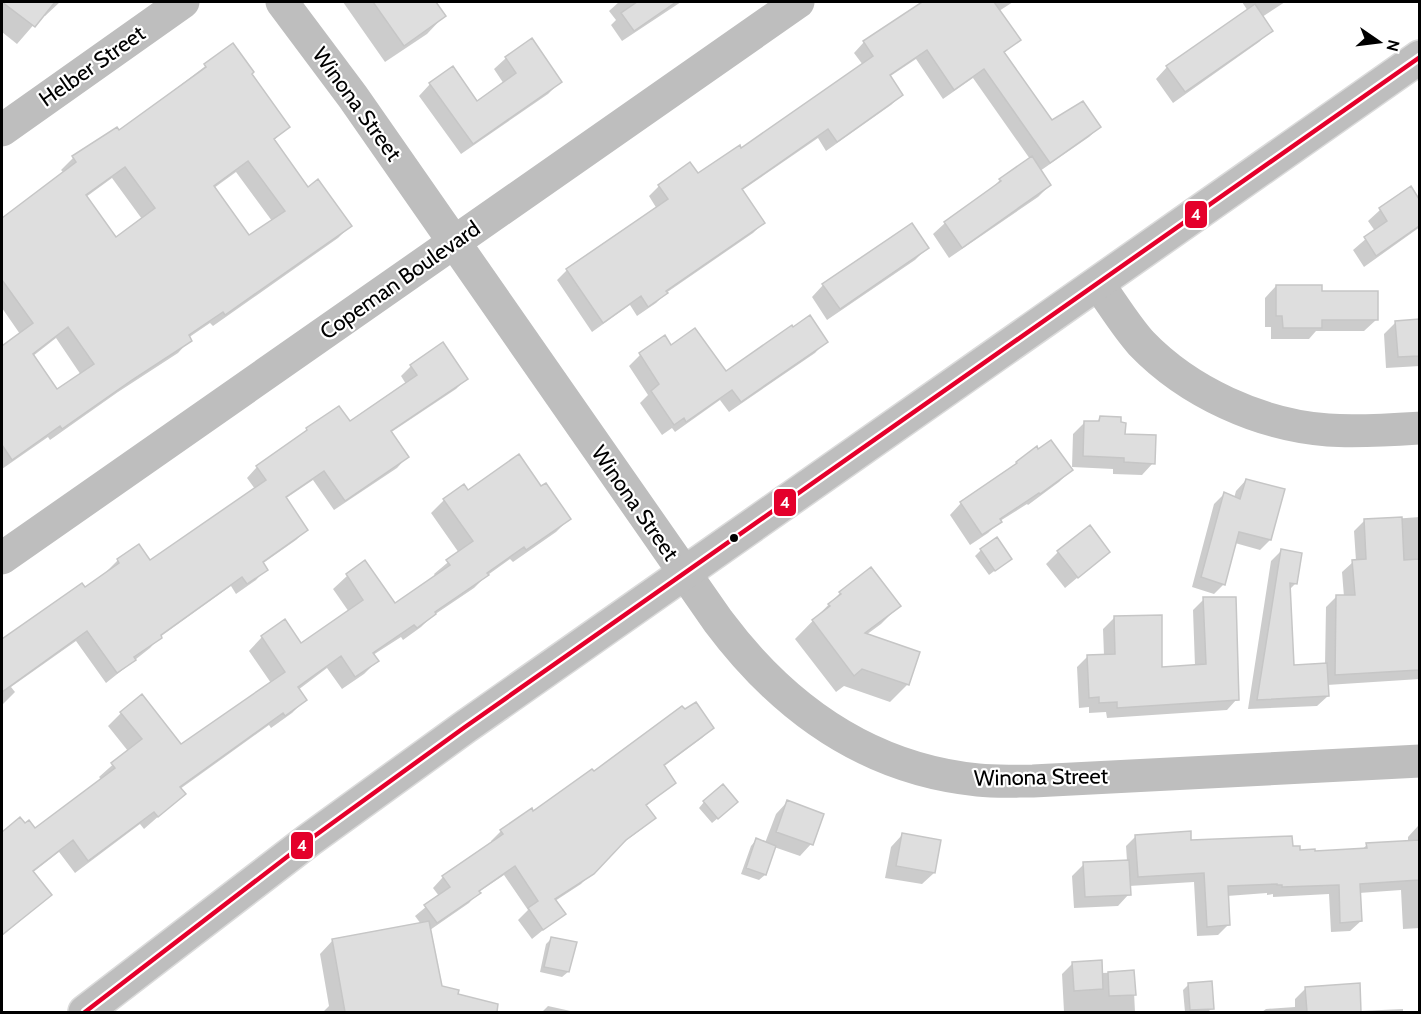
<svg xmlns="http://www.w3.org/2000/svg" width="1421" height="1014" viewBox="0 0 1421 1014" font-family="Cabin,sans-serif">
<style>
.shadow{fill:#0003;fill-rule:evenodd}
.building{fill:#dedede;stroke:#c6c6c6;stroke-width:1.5;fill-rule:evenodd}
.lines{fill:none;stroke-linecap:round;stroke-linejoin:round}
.major-casing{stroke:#dbdbdb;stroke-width:36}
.minor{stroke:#bebebe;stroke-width:33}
.major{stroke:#bebebe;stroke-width:33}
.bus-1-casing{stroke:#fff;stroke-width:9}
.bus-1{stroke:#e4002b;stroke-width:4.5}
.bus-dot{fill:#000;stroke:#fff;stroke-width:2}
.labels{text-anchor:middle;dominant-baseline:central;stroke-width:4.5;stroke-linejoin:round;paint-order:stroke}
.street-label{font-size:22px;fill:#000;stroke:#fff}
.line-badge{stroke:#fff;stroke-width:2}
.badge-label{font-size:16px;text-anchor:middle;font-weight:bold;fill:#fff}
</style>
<rect width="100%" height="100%" fill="#fff"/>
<path class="shadow" d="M 2,2 L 60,2 L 45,16 L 43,14 L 17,44 L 2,32 Z
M 343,2 L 434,2 L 444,16 L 427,34 L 385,62 Z
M 619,2 L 681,2 L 622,41 L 611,25 L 616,20 L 609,11 Z
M 923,2 L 1013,2 L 999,11 L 1019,40 L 1004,53 L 1052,122 L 1099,127 L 1089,137 L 1040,171 L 1050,185 L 1038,197 L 949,258 L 933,234 L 945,223 L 988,192 L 1000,180 L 1030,159 L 973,78 L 943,99 L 916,59 L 889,77 L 901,95 L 891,105 L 826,151 L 818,138 L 741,191 L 763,223 L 753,233 L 666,293 L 656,303 L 637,316 L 630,305 L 592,332 L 557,280 L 567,270 L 657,209 L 649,196 L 659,186 L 697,176 L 741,150 L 863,65 L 854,53 L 864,42 Z
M 1242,2 L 1285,2 L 1262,17 L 1271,30 L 1259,42 L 1173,103 L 1156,79 L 1167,67 L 1248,11 Z
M 233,45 L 250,74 L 288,127 L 273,141 L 307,189 L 350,226 L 338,238 L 213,326 L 210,323 L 188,338 L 190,340 L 178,353 L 118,392 L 50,440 L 48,437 L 2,469 L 2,347 L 20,334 L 2,308 L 2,218 L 64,173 L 61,170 L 73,158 L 119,132 ZM 236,172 L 272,221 L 249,237 L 214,188 ZM 112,178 L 142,219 L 116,239 L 86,197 ZM 56,338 L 81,375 L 57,391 L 33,356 Z
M 506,58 L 560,82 L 548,94 L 461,154 L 419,96 L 430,84 L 476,103 L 504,84 L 494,69 Z
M 1410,188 L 1420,201 L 1420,227 L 1364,267 L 1353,250 L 1375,231 L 1368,221 L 1380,210 Z
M 927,248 L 915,260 L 827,320 L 812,297 L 823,285 Z
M 1276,286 L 1376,320 L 1364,331 L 1316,331 L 1309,339 L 1271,339 L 1271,327 L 1265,327 L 1265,298 Z
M 1420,321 L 1420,366 L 1386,368 L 1384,334 L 1396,322 Z
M 793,329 L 826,341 L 815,353 L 729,412 L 720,400 L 675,432 L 672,428 L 662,435 L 640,403 L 648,395 L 629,366 L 640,355 L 664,338 L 671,347 L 726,373 Z
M 411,366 L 466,379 L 456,389 L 390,433 L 407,457 L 397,468 L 334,510 L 313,480 L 285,499 L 306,530 L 296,540 L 262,564 L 266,569 L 256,580 L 236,594 L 231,586 L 160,637 L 150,648 L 106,683 L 76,641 L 11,687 L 15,692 L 2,705 L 2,641 L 82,585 L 85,589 L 108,573 L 107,571 L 118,560 L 138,546 L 149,562 L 255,489 L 247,478 L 257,467 L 349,423 L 406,384 L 401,376 Z
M 1100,418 L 1124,435 L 1153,463 L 1142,475 L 1113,474 L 1113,469 L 1072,467 L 1073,434 L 1085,422 L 1096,423 Z
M 1017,463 L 1071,470 L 1059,482 L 1028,505 L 1027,504 L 1000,521 L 988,533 L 970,545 L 950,515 L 961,503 L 1009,471 Z
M 1246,480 L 1270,540 L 1260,550 L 1235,543 L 1224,584 L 1214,594 L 1192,587 L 1214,504 L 1224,494 L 1234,498 L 1236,491 Z
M 541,488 L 569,519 L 556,532 L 513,562 L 510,559 L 485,577 L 474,588 L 431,617 L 421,627 L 403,640 L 401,637 L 373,655 L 377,661 L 364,674 L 342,689 L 327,668 L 298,690 L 305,700 L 292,713 L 271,728 L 269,725 L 180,789 L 184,794 L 144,829 L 140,824 L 75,873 L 59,852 L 32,873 L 50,895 L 2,936 L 2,834 L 20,819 L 25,825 L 35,830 L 102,780 L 99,777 L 128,751 L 108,726 L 121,713 L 181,746 L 271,683 L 249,651 L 262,637 L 284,621 L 301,646 L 349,612 L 333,589 L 347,576 L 365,563 L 394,605 L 436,577 L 434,574 L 459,553 L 431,513 L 444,500 L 468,492 Z
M 1420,517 L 1420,679 L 1327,685 L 1328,696 L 1317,706 L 1248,709 L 1271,561 L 1281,551 L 1296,583 L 1289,590 L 1292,667 L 1325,665 L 1326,607 L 1337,596 L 1344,597 L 1342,572 L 1353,562 L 1356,561 L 1354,531 L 1364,521 Z
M 1089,527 L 1108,552 L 1065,588 L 1046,564 L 1058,552 Z
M 981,550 L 1010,559 L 989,575 L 975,556 Z
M 840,593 L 899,606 L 881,624 L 866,635 L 908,684 L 890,702 L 844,686 L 836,692 L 795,639 Z
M 1204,599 L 1237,699 L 1227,710 L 1107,718 L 1106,712 L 1089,713 L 1089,707 L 1079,708 L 1077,667 L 1087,657 L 1104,656 L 1103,629 L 1114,618 L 1161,668 L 1195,666 L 1193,610 Z
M 712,728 L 702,738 L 663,767 L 674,783 L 645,807 L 654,818 L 643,828 L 615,849 L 581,884 L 555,901 L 564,913 L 532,939 L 518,920 L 528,910 L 504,875 L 479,892 L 469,903 L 430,930 L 441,987 L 457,995 L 491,1004 L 489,1012 L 323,1012 L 329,1006 L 320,954 L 333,940 L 421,924 L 415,916 L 439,896 L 433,888 L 443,877 L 492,843 L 491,841 L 501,831 L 533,813 L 593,773 Z
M 704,802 L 731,807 L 712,823 L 699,808 Z
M 787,802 L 811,844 L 800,856 L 774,847 L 765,875 L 759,880 L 741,874 L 751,846 L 756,840 L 765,843 L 776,814 Z
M 1418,826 L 1420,928 L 1403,929 L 1401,890 L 1359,893 L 1361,921 L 1350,931 L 1331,932 L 1329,894 L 1273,897 L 1273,894 L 1267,895 L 1267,893 L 1227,896 L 1228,925 L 1218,935 L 1197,936 L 1194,882 L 1129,886 L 1129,894 L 1118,906 L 1074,908 L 1072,876 L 1084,864 L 1127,861 L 1126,846 L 1136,836 L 1291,848 L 1299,851 L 1313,853 L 1361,850 L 1367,845 L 1408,842 L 1408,837 Z
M 902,835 L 934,873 L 922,884 L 885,878 L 891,847 Z
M 552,938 L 568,972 L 562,977 L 540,972 L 546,944 Z
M 1073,963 L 1101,973 L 1133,972 L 1135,1012 L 1064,1012 L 1062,974 Z
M 1189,984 L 1212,1008 L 1208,1012 L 1185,1012 L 1183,990 Z
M 1306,988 L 1360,1011 L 1403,1009 L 1403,1012 L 1262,1012 L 1266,1009 L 1295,1007 L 1295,999 Z
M 548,1006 L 575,1012 L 542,1012 Z"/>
<path class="building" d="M 2,2 L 55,2 L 35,27 Z
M 373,2 L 436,2 L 446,16 L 404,46 Z
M 637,2 L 676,2 L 634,31 L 621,13 Z
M 922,2 L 994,2 L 1021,40 L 1004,52 L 1052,120 L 1083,101 L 1101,127 L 1050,163 L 984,69 L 954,90 L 927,50 L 890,75 L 903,95 L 837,142 L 828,129 L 742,189 L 765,223 L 666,291 L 668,293 L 648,307 L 641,296 L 603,323 L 566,269 L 668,199 L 658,185 L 690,162 L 698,173 L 740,145 L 741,148 L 873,56 L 863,41 Z
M 1255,4 L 1273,31 L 1185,92 L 1166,66 Z
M 532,38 L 562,82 L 473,144 L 429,83 L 453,66 L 477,101 L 516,73 L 505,57 Z
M 233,43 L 254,72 L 252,74 L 290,127 L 274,139 L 308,187 L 318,179 L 352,226 L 225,315 L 223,312 L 189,335 L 192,341 L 132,380 L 62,429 L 60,426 L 12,460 L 2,445 L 2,346 L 33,323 L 2,280 L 2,218 L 76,162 L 72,156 L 117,127 L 119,130 L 206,67 L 204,64 ZM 248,161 L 285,211 L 249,235 L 214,186 ZM 125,167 L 155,208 L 116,237 L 86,195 ZM 68,327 L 94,364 L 57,389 L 33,354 Z
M 1032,156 L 1051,185 L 962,248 L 944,222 L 1001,181 L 999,179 Z
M 1411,186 L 1419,199 L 1419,226 L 1376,256 L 1364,237 L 1387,221 L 1379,208 Z
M 912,223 L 929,248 L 840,309 L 822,284 Z
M 1276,285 L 1322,285 L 1322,291 L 1378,291 L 1378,320 L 1322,320 L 1322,328 L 1283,328 L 1282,316 L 1276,316 Z
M 810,315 L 828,342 L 741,402 L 732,390 L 686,422 L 684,418 L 674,425 L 651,391 L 659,384 L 639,353 L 665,335 L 671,345 L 695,328 L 726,371 L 792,325 L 793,327 Z
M 1419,319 L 1419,356 L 1398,357 L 1395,321 Z
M 443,342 L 468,379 L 391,431 L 409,457 L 345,501 L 324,471 L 286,497 L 308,530 L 263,562 L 268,570 L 247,584 L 242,577 L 161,635 L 162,638 L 134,657 L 136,660 L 117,673 L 87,631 L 2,692 L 2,639 L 82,583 L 85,587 L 119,563 L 117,559 L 139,544 L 150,560 L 266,480 L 256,466 L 307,430 L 306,428 L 339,406 L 350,421 L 417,375 L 410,365 Z
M 1100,416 L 1121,417 L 1121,422 L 1126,423 L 1125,434 L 1156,435 L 1155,464 L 1124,462 L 1124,458 L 1083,456 L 1084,421 L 1099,421 Z
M 1051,440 L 1073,470 L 1040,494 L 1039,493 L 1000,519 L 1002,522 L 982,535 L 960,502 L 1017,463 L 1016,462 L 1037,446 L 1038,449 Z
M 519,454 L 541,486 L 546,483 L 571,519 L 526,550 L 524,547 L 487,573 L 489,575 L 435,612 L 436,614 L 417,628 L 414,625 L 373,653 L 379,661 L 355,677 L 341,656 L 298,687 L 307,700 L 285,716 L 283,713 L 180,787 L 186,794 L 158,817 L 154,812 L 88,861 L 73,840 L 33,871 L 52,895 L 2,935 L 2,832 L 20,817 L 25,823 L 29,820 L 35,828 L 115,768 L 111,763 L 142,739 L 120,712 L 142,694 L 181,744 L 285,672 L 261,636 L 285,619 L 301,643 L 363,600 L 346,574 L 365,560 L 395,603 L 450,565 L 446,560 L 473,541 L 443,499 L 464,484 L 468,490 Z
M 1246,479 L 1285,489 L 1271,540 L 1239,532 L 1225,585 L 1201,577 L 1224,492 L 1240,499 Z
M 1402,517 L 1404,560 L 1419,559 L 1419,670 L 1335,675 L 1336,595 L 1355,595 L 1352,560 L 1366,559 L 1364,519 Z
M 1090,525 L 1110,552 L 1078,578 L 1057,551 Z
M 997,537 L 1012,559 L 995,571 L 980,549 Z
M 1281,549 L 1302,553 L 1297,584 L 1290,583 L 1294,665 L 1327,663 L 1329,696 L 1257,700 Z
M 871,567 L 901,606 L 865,633 L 920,652 L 909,685 L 862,669 L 854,676 L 812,620 L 830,606 L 828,604 L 841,594 L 839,592 Z
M 1203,597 L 1236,597 L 1239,700 L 1117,708 L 1117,702 L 1099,703 L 1099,697 L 1089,698 L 1087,655 L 1115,654 L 1114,616 L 1162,615 L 1162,667 L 1206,664 Z
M 696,702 L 714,728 L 664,765 L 676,783 L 646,805 L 656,818 L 626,840 L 594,874 L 555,899 L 566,914 L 543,930 L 528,908 L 538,901 L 515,866 L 479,891 L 481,893 L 437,923 L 424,905 L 450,887 L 442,876 L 503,834 L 500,830 L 532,808 L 533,811 L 592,769 L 594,771 L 682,706 L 685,709 Z
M 723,784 L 738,802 L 718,819 L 703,801 Z
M 787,800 L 824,814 L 813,845 L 776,832 Z
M 1191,831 L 1191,840 L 1292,836 L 1293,846 L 1300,846 L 1300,850 L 1315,849 L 1315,851 L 1367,848 L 1366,843 L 1419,840 L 1419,880 L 1360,884 L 1362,921 L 1340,923 L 1339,885 L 1282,887 L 1282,885 L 1277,885 L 1277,884 L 1228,886 L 1230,925 L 1207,927 L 1204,873 L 1138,877 L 1135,835 Z
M 902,833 L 941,840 L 935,873 L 896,866 Z
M 756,838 L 776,846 L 766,875 L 746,868 Z
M 1129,860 L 1131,895 L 1085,897 L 1083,862 Z
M 429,921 L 442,986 L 459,990 L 458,994 L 498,1004 L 497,1012 L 345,1012 L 332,939 Z
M 551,937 L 577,942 L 569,972 L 544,967 Z
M 1102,960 L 1103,989 L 1074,991 L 1072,962 Z
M 1134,970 L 1136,995 L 1109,996 L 1108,972 Z
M 1212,981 L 1214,1009 L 1190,1010 L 1188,983 Z
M 1360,983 L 1361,1012 L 1307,1012 L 1305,987 Z"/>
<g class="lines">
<defs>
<path id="major" d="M 85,1012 L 309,840 L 465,727 L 1420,57"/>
</defs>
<use href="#major" class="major-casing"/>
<path class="minor" d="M 282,2 L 353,97 L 718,621 C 783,708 868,769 978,780 C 996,782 1015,781 1033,781 L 1420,761
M 2,130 L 183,2
M 1098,284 C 1112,303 1125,325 1141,343 C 1188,392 1260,425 1328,430 C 1359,432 1389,430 1420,428
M 2,558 L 798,2"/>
<use href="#major" class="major"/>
<defs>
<path id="bus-1" d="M 85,1012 L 309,840 L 465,727 L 1420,57"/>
</defs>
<use href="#bus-1" class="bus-1-casing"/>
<use href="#bus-1" class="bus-1"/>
</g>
<circle class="bus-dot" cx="734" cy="538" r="5"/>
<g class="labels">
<g class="street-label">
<text transform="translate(92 66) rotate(-35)">Helber Street</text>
<text transform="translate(357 104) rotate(54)">Winona Street</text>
<text transform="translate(400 280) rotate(-35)">Copeman Boulevard</text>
<text transform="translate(635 503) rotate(55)">Winona Street</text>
<text transform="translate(1041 777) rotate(-1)">Winona Street</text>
</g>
</g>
<g class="line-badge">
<rect x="1184" y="200" width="24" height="29" rx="6" fill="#e4002b"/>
<rect x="773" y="488" width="24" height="29" rx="6" fill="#e4002b"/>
<rect x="290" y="831" width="24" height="29" rx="6" fill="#e4002b"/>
</g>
<g class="badge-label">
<text x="1196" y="220">4</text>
<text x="785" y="508">4</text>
<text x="302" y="851">4</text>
</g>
<rect width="1421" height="1014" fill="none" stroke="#000000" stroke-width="6"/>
<g transform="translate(1379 42) rotate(104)" stroke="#ffffff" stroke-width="4.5" paint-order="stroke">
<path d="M0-4.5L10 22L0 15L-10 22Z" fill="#000000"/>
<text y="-9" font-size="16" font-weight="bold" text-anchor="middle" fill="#000000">N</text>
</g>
</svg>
